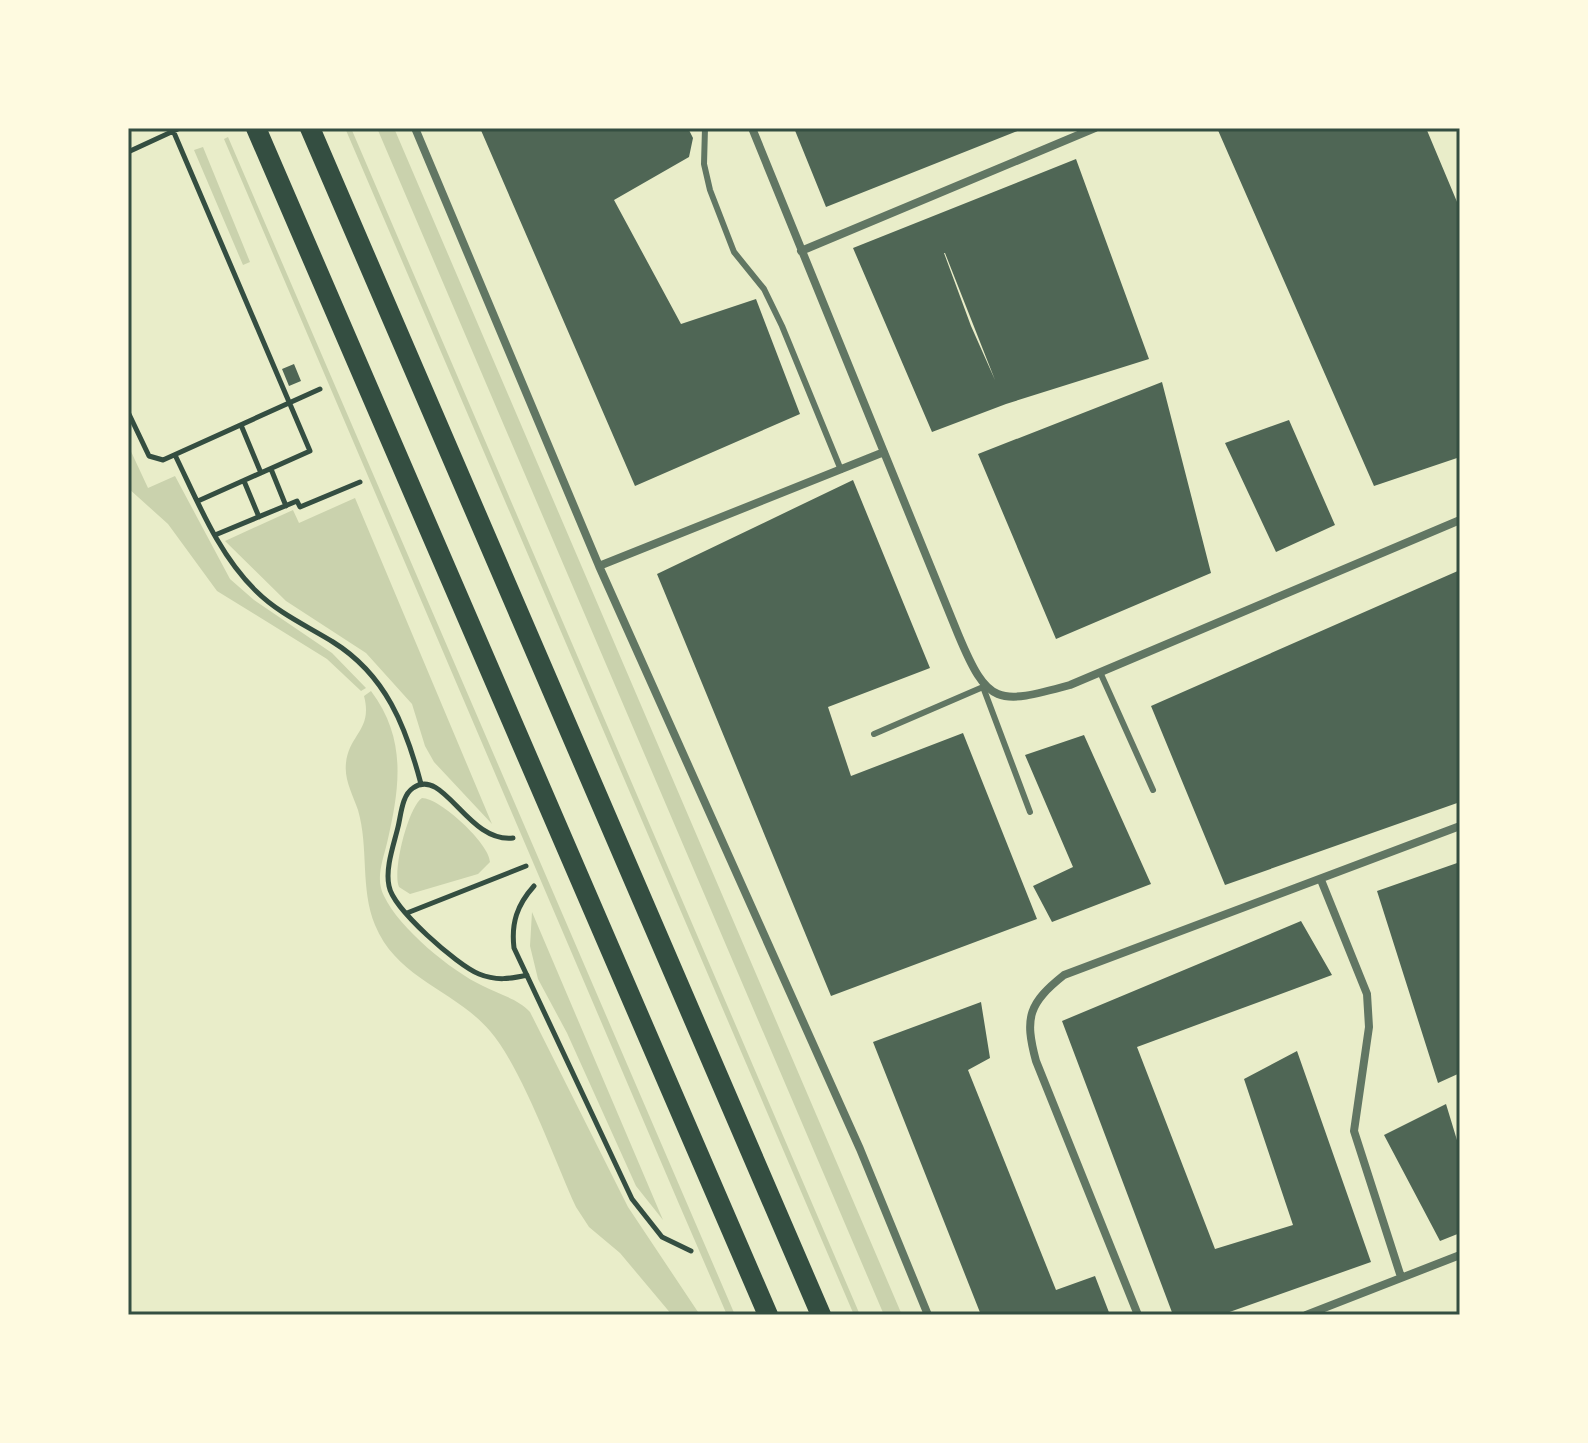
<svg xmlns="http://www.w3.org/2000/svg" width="1588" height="1443" viewBox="0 0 1588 1443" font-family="Cabin,sans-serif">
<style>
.green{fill:#cad2ad}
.building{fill:#4f6655;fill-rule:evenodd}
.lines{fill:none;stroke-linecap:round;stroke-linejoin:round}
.path{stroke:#344e41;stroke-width:5}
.service{stroke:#617663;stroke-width:6}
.minor{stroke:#617663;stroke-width:8}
.primary{stroke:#344e41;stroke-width:20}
.neatline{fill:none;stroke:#344e41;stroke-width:3}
</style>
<rect width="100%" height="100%" fill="#e9edc9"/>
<path class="green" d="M 345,128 L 351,128 L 860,1315 L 854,1315 Z
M 377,128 L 394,128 L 902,1315 L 884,1315 Z
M 228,137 L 735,1315 L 727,1315 L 679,1204 L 224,139 Z
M 203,147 L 250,262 L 243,265 L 194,150 Z
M 128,445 L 148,488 L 175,476 L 230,579 L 254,600 L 332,653 L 366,688 L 361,691 L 327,659 L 217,591 L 168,524 L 128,488 Z
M 355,498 L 492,824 L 434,762 L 425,746 L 412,704 L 366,653 L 286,601 L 225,541 L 293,510 L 299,523 Z
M 371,691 C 407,739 400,787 387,843 C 383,860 375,879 384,896 C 399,928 451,971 483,986 C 500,995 517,998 530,1012 L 628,1207 L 700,1315 L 672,1315 L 620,1253 L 589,1227 L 576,1207 C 554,1159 522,1068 490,1031 C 455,990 397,979 375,925 C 360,888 369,848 358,810 C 353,795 344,780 346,763 C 349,734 373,730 364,696 Z
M 422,798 C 440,798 490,844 490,862 L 478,874 L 410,894 L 399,887 C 392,872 408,807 422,798 Z
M 532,912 L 663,1220 L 636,1186 L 567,1033 L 538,979 L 530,946 Z"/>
<path class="building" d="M 480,128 L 688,128 L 693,138 L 689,157 L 614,200 L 681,324 L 756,299 L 800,414 L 635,486 Z
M 794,128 L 1025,128 L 826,207 Z
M 1217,128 L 1426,128 L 1460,209 L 1460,457 L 1374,486 Z
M 1076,159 L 1149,359 L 1006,404 L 932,432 L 853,248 ZM 944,253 L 945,253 L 995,380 L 971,326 Z
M 294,364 L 301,381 L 289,386 L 282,369 Z
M 1162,382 L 1211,573 L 1056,639 L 978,454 Z
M 1289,420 L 1335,525 L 1276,552 L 1225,443 Z
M 853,480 L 930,668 L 828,707 L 851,776 L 963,733 L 1037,919 L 831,996 L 657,574 Z
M 1460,570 L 1460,802 L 1225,885 L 1151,706 Z
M 1084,735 L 1151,884 L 1052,922 L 1033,886 L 1073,867 L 1025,755 Z
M 1460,862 L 1460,926 L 1457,928 L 1460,938 L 1460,1073 L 1438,1083 L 1377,891 Z
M 1301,921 L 1332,975 L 1137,1047 L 1215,1249 L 1293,1225 L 1244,1079 L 1297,1051 L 1371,1262 L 1221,1315 L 1173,1315 L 1062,1021 Z
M 981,1002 L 990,1058 L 968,1070 L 1056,1290 L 1095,1276 L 1110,1315 L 981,1315 L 873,1042 Z
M 1446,1104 L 1460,1150 L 1460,1233 L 1440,1241 L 1384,1135 Z"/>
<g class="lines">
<path class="path" d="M 172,128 L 310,451 L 198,501
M 128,152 L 180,128
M 128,412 L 149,456 L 163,460 L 320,389
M 241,425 L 261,473
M 175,455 C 198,502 218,554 256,591 C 278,613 307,626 333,642 C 386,675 406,727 421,784
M 271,469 L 286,506
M 244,481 L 259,517
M 215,535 L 297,501 L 300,507 L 360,482
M 513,838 C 467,843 444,766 413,788 C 402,795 401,815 398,827 C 394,844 385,868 389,886 C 393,909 457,965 479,974 C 496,981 510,979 527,975
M 534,886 C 517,905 511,923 514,948 L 632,1199 L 662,1237 L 691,1251
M 407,913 L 526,866"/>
<path class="service" d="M 705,128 L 704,164 L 710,190 L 734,252 L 764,289 L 782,326 L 841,470
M 1100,672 L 1153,790
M 874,734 L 983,687 L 1030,812"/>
<path class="minor" d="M 415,128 L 599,566 L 860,1149 L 928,1315
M 752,128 L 958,634 C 988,706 997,705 1070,685 L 1460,520
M 801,251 L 1095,128
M 599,566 L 884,452
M 1321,880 L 1367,994 L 1369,1027 L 1354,1131 L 1401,1277
M 1138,1315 L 1036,1061 C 1024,1017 1029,1003 1064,975 L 1460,826
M 1306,1315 L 1460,1255"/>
<path class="primary" d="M 256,128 L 768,1315
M 310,128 L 821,1315"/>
</g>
<rect width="1588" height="1443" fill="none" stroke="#fefae0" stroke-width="260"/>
<rect x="130" y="130" width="1328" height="1183" class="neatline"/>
</svg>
